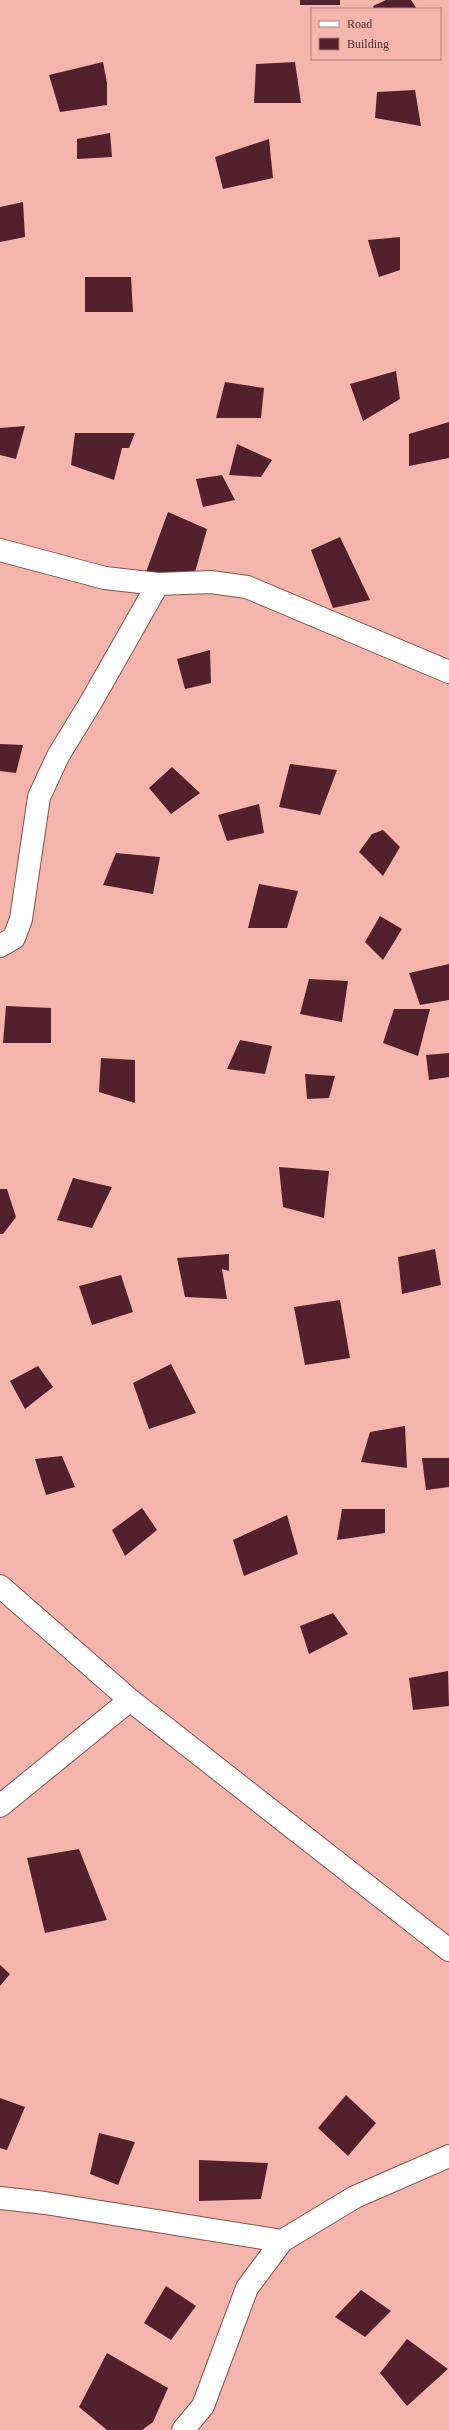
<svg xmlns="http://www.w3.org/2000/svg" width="449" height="2430" viewBox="0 0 449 2430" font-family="Georgia,serif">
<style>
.building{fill:#52212d}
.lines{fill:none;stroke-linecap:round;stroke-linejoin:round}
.minor-casing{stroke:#87504a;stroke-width:24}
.minor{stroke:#fff;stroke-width:22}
</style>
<rect width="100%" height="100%" fill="#f4b5ad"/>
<path class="building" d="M 300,0 L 340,0 L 340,5 L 300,5 Z
M 386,0 L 411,0 L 417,9 L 374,9 L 373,6 Z
M 103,62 L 107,83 L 107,105 L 60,112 L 49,75 Z
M 295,62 L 301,103 L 254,103 L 256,64 Z
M 415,90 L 421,126 L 375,118 L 377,92 Z
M 110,133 L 112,157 L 77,159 L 77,139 Z
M 269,139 L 273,178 L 223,189 L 215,157 Z
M 23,202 L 25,237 L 0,242 L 0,207 Z
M 400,237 L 400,270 L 379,277 L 368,240 Z
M 85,277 L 131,277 L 133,312 L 85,312 Z
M 396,371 L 400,399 L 363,421 L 350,384 Z
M 225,382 L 264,388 L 261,418 L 216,418 Z
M 449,422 L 449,458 L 409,466 L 409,434 Z
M 25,426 L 16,459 L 0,455 L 0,428 Z
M 75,433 L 135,433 L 129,448 L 122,448 L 114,480 L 71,465 Z
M 237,444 L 272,460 L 261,477 L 229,475 Z
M 222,475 L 235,500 L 203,507 L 196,479 Z
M 168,512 L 207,529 L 194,576 L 146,572 Z
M 340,537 L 370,600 L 333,608 L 311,550 Z
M 210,650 L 211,683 L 185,689 L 177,659 Z
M 0,744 L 23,745 L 16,773 L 0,771 Z
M 290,764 L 337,770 L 320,815 L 279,807 Z
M 172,767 L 200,793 L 171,814 L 149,788 Z
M 259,804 L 264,833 L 227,841 L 218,815 Z
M 383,830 L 400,847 L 383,876 L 359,852 L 372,834 Z
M 116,853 L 160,857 L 153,894 L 103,885 Z
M 259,884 L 298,891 L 287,928 L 248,928 Z
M 380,916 L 402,929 L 383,960 L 365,942 Z
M 449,964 L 449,1000 L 420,1005 L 409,973 Z
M 309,979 L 348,981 L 342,1022 L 300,1014 Z
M 6,1006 L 51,1008 L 51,1043 L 3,1043 Z
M 394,1009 L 430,1009 L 418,1056 L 383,1043 Z
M 240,1040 L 272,1046 L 265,1074 L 227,1069 Z
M 449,1053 L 449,1077 L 429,1080 L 426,1055 Z
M 101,1058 L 135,1060 L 135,1103 L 99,1092 Z
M 305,1074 L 335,1076 L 329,1098 L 307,1099 Z
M 279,1167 L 329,1171 L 324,1218 L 283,1207 Z
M 73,1178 L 112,1187 L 92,1228 L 57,1220 Z
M 0,1189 L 7,1189 L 16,1217 L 3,1234 L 0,1234 Z
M 435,1249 L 441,1285 L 402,1294 L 398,1257 Z
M 229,1254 L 229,1271 L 222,1269 L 227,1299 L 185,1297 L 177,1258 Z
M 121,1275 L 133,1312 L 92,1325 L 79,1286 Z
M 340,1300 L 350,1358 L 305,1365 L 294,1307 Z
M 171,1364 L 196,1413 L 149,1429 L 133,1383 Z
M 38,1366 L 53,1387 L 25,1409 L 10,1381 Z
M 405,1426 L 407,1468 L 361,1462 L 370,1432 Z
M 62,1456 L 75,1487 L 46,1495 L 35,1459 Z
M 422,1458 L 449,1458 L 449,1487 L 426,1490 Z
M 142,1508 L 157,1530 L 125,1556 L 112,1530 Z
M 342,1509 L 385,1509 L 385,1533 L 337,1540 Z
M 287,1515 L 298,1554 L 244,1576 L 233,1540 Z
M 333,1613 L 348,1634 L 309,1654 L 300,1626 Z
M 448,1671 L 449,1706 L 413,1710 L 409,1678 Z
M 79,1849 L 107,1920 L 45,1933 L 27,1858 Z
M 0,1965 L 10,1974 L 0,1986 Z
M 346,2095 L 376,2123 L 348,2156 L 318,2128 Z
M 0,2098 L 25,2107 L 7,2150 L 0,2148 Z
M 99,2133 L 135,2142 L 118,2185 L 90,2174 Z
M 199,2160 L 268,2163 L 261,2199 L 199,2201 Z
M 166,2286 L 196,2306 L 171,2340 L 144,2323 Z
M 361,2290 L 391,2311 L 365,2337 L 335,2317 Z
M 407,2339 L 448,2369 L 407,2406 L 380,2373 Z
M 107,2353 L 168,2388 L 153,2422 L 142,2430 L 107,2430 L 79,2407 Z"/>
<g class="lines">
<defs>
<path id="minor" d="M 0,550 L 105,578 L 158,584 L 211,582 L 247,587 L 449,672
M 0,946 L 14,938 L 21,919 L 39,797 L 58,756 L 91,702 L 158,584
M 0,1586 L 130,1700 L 449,1950
M 0,1806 L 130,1700
M 0,2198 L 45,2203 L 282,2241
M 183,2430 L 203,2406 L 247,2288 L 282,2241 L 355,2197 L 449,2156"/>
</defs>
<use href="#minor" class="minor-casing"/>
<use href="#minor" class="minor"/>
</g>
<rect x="311" y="8" width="130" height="52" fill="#f4b5ad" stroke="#b0807a"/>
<rect x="319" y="21" width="20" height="6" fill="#ffffff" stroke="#b0807a"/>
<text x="347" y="28" font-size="12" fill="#4a312e">Road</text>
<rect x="319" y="38" width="20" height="12" fill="#52212d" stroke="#b0807a"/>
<text x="347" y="48" font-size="12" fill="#4a312e">Building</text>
</svg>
